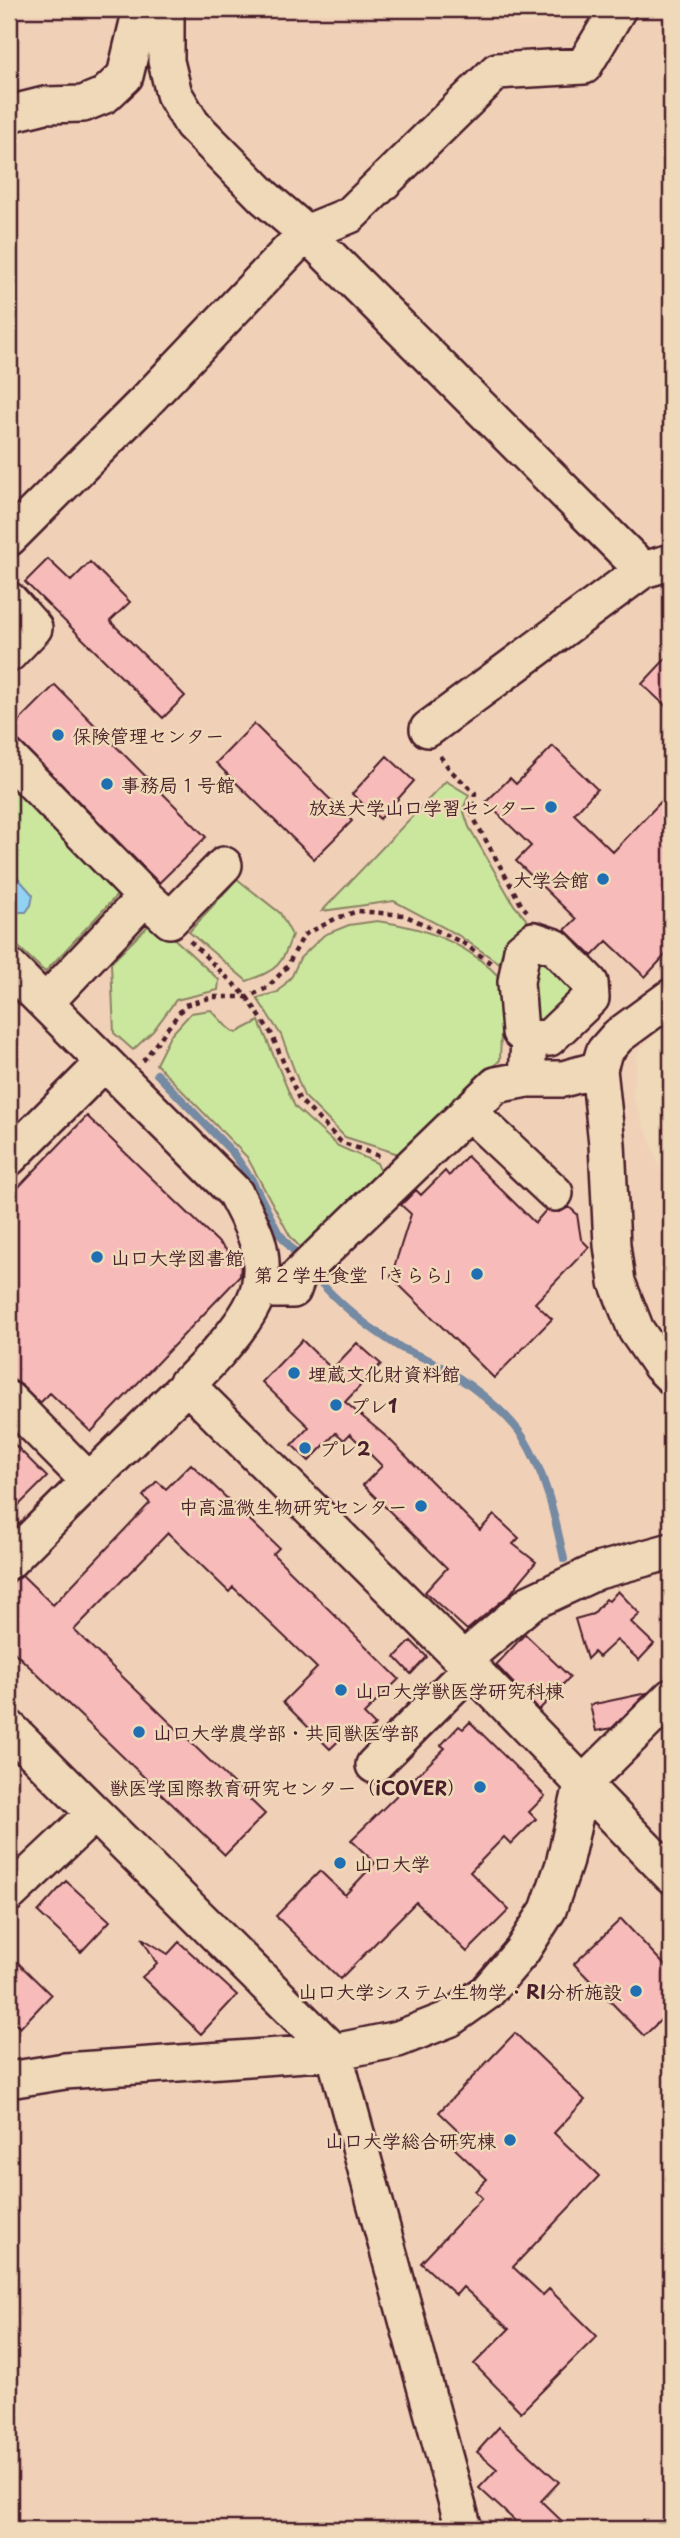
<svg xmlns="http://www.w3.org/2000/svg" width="680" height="2538" viewBox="0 0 680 2538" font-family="'Playpen Sans','Klee One',sans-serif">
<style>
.built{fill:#f1d0b8}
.green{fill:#cbe79e;stroke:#8a8364;stroke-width:2}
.water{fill:#92d2f3;stroke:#758aa3;stroke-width:2}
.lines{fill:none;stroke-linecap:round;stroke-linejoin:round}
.stream{stroke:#758aa3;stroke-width:8}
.building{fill:#f7bbb9;stroke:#4a1f2b;stroke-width:2}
.minor-casing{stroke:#4a1f2b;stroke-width:40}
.path{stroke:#4a1f2b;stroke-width:4.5;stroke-dasharray:5 5;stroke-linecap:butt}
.minor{stroke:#efd9b8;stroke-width:35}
.poi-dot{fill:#1f6fb2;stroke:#efd9b8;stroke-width:2.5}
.labels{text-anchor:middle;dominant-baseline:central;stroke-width:5;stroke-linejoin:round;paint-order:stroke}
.poi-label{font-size:19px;font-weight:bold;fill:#4a1f2b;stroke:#efd9b8;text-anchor:start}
</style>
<rect width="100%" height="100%" fill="#efd9b8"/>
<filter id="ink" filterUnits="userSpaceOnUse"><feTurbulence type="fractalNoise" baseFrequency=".0143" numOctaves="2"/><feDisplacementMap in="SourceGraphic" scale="14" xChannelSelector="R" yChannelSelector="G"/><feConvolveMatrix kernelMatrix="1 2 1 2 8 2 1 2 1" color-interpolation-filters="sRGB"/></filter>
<g filter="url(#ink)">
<path class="built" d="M 9,9 L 129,9 L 123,82 L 186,76 L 185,9 L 671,9 L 671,1017 L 637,1053 L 632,1095 L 671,1197 L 671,2529 L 9,2529 Z"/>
<path class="green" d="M 9,781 L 121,891 L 45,972 L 9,938 Z
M 446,781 L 469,795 L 463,809 L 469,827 L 514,905 L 536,931 C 509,934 508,939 499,963 L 458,935 L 394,901 L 322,911 Z
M 237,879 L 280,913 L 292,935 C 281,967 278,969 247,981 L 189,932 Z
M 154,920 L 219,980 L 218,990 L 176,1000 L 153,1031 L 133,1050 L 114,1033 L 111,963 Z
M 377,921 C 425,927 470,944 503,981 L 500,1060 L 405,1156 L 345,1137 L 304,1096 L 281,1035 L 257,998 L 278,992 L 292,976 L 300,958 L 324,935 L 349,925 Z
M 541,957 L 575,988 L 576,998 L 552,1024 L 531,1025 L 530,959 Z
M 211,1010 L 226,1026 L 236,1033 L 259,1021 L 295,1107 L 338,1146 L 377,1163 L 384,1180 L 305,1253 L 290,1236 L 247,1157 L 156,1064 L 170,1036 L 191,1013 Z"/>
<path class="water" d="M 9,874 L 18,878 L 33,895 L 31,905 L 26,912 L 9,912 Z"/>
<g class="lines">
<path class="stream" d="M 157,1074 L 233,1153 L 252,1180 L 278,1232 L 302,1261
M 312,1273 C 336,1301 367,1327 398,1346 C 409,1353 422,1356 433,1362 C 462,1378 505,1409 523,1437 C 546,1474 555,1518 564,1559"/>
</g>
<path class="building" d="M 48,559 L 71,581 L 90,562 L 130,602 L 110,621 L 185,696 L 163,718 L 25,582 Z
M 671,653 L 671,711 L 642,684 Z
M 55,685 L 206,837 L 159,883 L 9,731 Z
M 254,724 L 352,821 L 314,859 L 216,763 Z
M 553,746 L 597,789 L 574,814 L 613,852 L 671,791 L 671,949 L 645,977 L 607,941 L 592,956 L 565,930 L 576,919 L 516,861 L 531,846 L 486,802 L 510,778 L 516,784 Z
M 387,756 L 414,781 L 380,819 L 352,794 Z
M 87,1116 L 241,1264 L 240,1276 L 91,1432 L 50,1393 L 40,1403 L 23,1386 L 9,1377 L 9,1197 Z
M 467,1156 L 535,1223 L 546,1210 L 560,1212 L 569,1207 L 577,1214 L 581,1239 L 589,1247 L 535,1303 L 552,1319 L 494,1378 L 391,1277 L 411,1214 L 401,1205 L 416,1190 L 421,1195 L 445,1171 L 449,1176 Z
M 302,1340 L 332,1369 L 357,1343 L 381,1364 L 345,1402 L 388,1438 L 480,1530 L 494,1515 L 519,1538 L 513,1544 L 536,1562 L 509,1595 L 467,1630 L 425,1592 L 447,1568 L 363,1485 L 382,1466 L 350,1434 L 344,1440 L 336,1433 L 309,1461 L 292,1445 L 309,1427 L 262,1382 Z
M 9,1439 L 47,1477 L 9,1515 Z
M 191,1464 L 279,1548 L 273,1554 L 399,1679 L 364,1714 L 375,1725 L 361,1739 L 351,1729 L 330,1749 L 283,1702 L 317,1668 L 233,1587 L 229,1592 L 168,1533 L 74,1630 L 265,1814 L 225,1855 L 9,1647 L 9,1587 L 15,1580 L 23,1576 L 53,1605 L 150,1503 L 143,1496 L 157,1481 L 166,1489 Z
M 618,1591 L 640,1614 L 631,1622 L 654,1644 L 639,1660 L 617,1640 L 599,1657 L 594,1652 L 587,1659 L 575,1619 L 593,1614 L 606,1599 L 609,1601 Z
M 525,1634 L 570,1677 L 539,1710 L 496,1665 Z
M 411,1641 L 427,1657 L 411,1674 L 395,1657 Z
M 647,1693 L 612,1728 L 596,1731 L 590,1705 Z
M 470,1722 L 545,1796 L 529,1812 L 536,1819 L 511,1844 L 504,1837 L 470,1872 L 509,1910 L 467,1952 L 416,1902 L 340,1979 L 276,1916 L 320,1871 L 345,1895 L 375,1863 L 351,1840 L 445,1748 L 441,1745 L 459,1726 L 463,1729 Z
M 66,1881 L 110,1921 L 81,1952 L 38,1912 Z
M 621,1919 L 671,1972 L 671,2010 L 644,2036 L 574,1964 Z
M 142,1938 L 168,1954 L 179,1942 L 237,1995 L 201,2034 L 142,1977 L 157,1964 Z
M 9,1954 L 51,1995 L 20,2028 L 9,2018 Z
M 515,2033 L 585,2100 L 554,2133 L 599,2176 L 513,2267 L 543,2295 L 549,2289 L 597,2336 L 521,2412 L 474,2364 L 509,2329 L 463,2287 L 456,2295 L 421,2263 L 482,2198 L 475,2191 L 487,2179 L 452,2146 L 463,2135 L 439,2112 Z
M 499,2427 L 559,2482 L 541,2501 L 570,2529 L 524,2529 L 479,2488 L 497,2469 L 477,2452 Z"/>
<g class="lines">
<defs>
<path id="minor" d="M 166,9 L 166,61 L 174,94 L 192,124 L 264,197 L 306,233 L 643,570 L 428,729
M 9,114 L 45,105 L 83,104 L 105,95 L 125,76 L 141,9
M 9,538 L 142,405 L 306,233 L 350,215 L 497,71 L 584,66 L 618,9
M 643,570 L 671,562
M 9,600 L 34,628 L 9,654
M 9,758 L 145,897 L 45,1003
M 145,897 L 170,920 L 224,865
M 9,967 L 235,1193 C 252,1226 267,1249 259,1288 C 249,1331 173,1398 141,1430 C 97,1473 53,1517 9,1561
M 671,997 L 618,1036 L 604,1052 L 599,1069 L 607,1144 L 612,1245 L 617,1282 L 636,1330 L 660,1365 L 671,1376
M 527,1079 L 529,1039 L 520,1032 L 516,982 L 522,950 L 534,940 L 555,947 L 590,983 L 591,998 L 549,1038 L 529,1039
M 468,1111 L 555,1193
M 9,1158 L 104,1063
M 259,1290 L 293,1290 L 298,1276 L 496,1085 L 527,1079 L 563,1079 L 599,1069
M 186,1384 L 463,1660 L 671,1875
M 9,1400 L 89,1481
M 463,1660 L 530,1603 L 598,1571 L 671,1551
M 9,1728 L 334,2052 L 464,2529
M 374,1765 L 471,1668
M 9,1894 L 93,1815
M 9,2080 L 65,2071 L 334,2052 L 398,2039 L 449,2019 L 487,1992 L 522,1951 L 548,1910 L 564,1864 L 582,1785 L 671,1697"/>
</defs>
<use href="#minor" class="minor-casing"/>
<path class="path" d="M 440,756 L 451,771 L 475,793 L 472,815 L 522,906 L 527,911
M 190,941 L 247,997 L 271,1033 L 299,1099 L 341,1142 L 379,1156
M 143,1061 L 185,1005 L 213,997 L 247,997 L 267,988 L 286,968 L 304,935 L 337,918 L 358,911 L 404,915 L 463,943 L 491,963"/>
<use href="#minor" class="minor"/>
</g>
</g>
<g class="poi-dot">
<circle cx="58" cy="735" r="7"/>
<circle cx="107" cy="784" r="7"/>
<circle cx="551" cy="807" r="7"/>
<circle cx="603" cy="879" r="7"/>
<circle cx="97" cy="1257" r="7"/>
<circle cx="477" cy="1274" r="7"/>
<circle cx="294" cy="1373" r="7"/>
<circle cx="336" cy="1405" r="7"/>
<circle cx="305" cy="1448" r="7"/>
<circle cx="421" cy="1506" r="7"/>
<circle cx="341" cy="1690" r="7"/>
<circle cx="139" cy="1732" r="7"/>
<circle cx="480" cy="1787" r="7"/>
<circle cx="340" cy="1863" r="7"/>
<circle cx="636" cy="1991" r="7"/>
<circle cx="510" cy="2140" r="7"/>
</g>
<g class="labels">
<g class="poi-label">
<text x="72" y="735">保険管理センター</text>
<text x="121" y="784">事務局１号館</text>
<text x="537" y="807" text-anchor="end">放送大学山口学習センター</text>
<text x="589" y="879" text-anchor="end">大学会館</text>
<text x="111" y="1257">山口大学図書館</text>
<text x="463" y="1274" text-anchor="end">第２学生食堂「きらら」</text>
<text x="308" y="1373">埋蔵文化財資料館</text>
<text x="350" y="1405">プレ1</text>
<text x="319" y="1448">プレ2</text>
<text x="407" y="1506" text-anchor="end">中高温微生物研究センター</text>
<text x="355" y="1690">山口大学獣医学研究科棟</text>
<text x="153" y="1732">山口大学農学部・共同獣医学部</text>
<text x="466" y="1787" text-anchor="end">獣医学国際教育研究センター（iCOVER）</text>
<text x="354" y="1863">山口大学</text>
<text x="622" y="1991" text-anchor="end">山口大学システム生物学・RI分析施設</text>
<text x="496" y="2140" text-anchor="end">山口大学総合研究棟</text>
</g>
</g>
<rect width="680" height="2538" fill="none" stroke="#efd9b8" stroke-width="35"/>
<rect x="18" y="18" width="645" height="2503" fill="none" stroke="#4a1f2b" stroke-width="2.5" filter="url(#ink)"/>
</svg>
